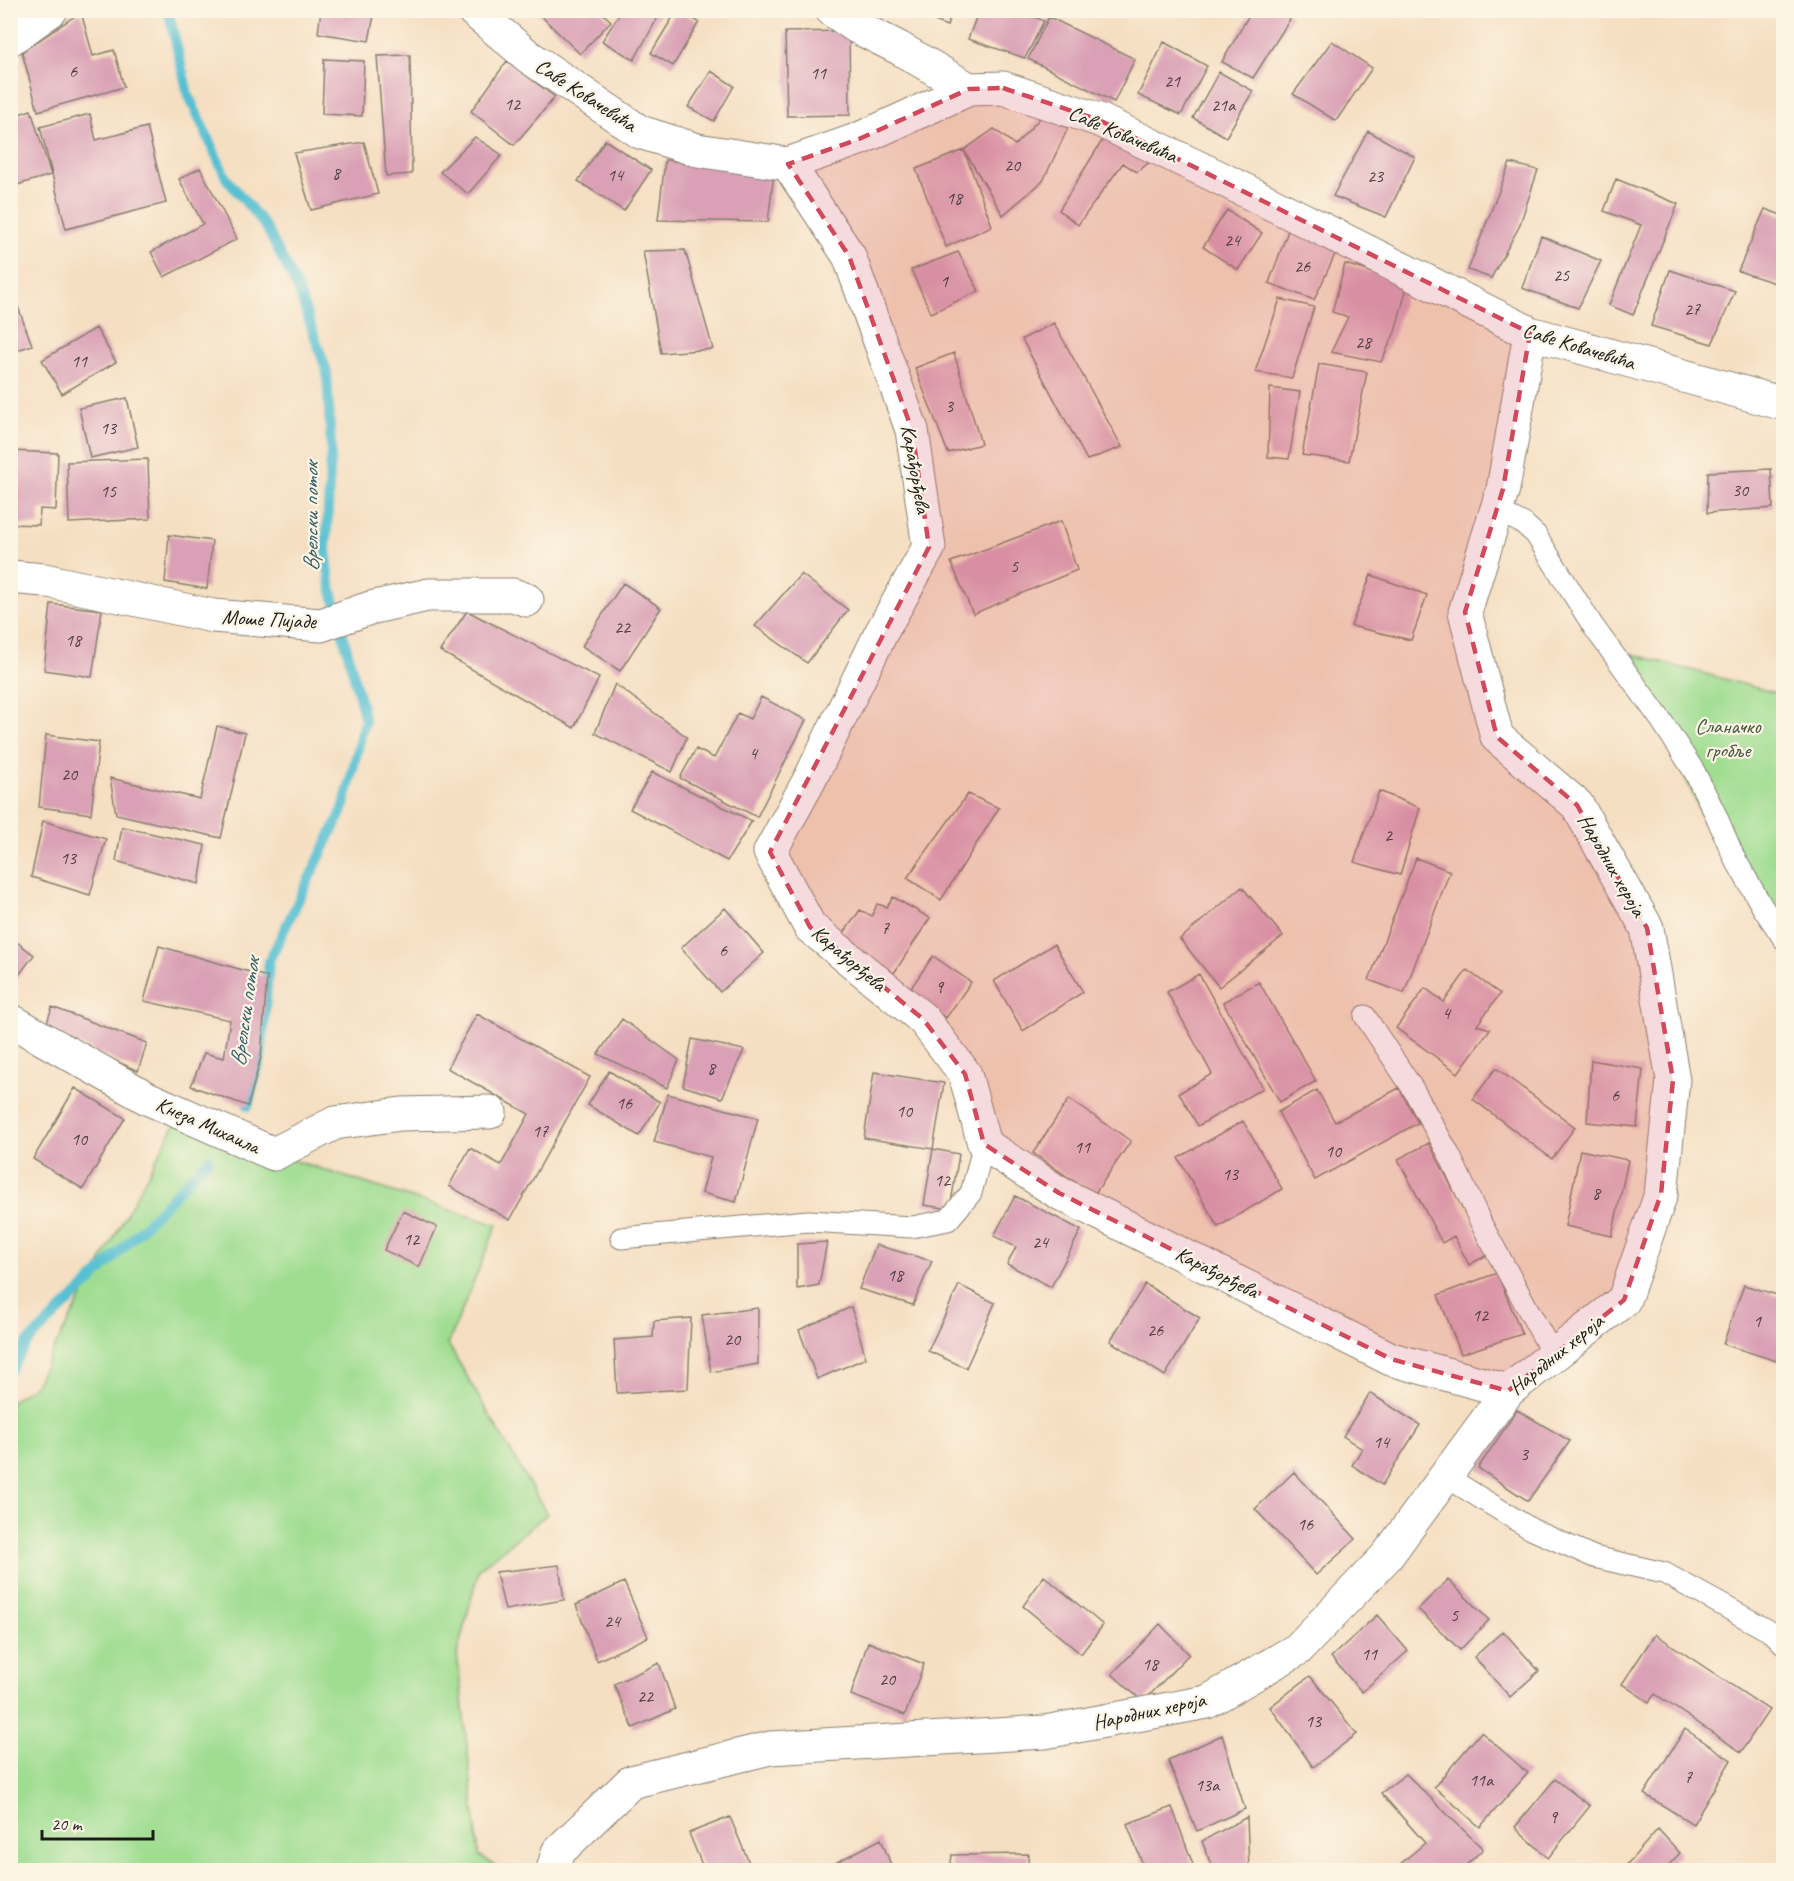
<svg xmlns="http://www.w3.org/2000/svg" width="1794" height="1881" viewBox="0 0 1794 1881" font-family="Caveat,sans-serif">
<style>
.green{fill:#9fdd91;stroke:#5e7c56;stroke-width:1.5}
.lines{fill:none;stroke-linecap:round;stroke-linejoin:round}
.stream{stroke:#56c0d2;stroke-width:10}
.building{fill:#daa1b6}
.lane-casing{stroke:#887e6f;stroke-width:23}
.street-casing{stroke:#887e6f;stroke-width:35}
.lane{stroke:#fff;stroke-width:21}
.street{stroke:#fff;stroke-width:33}
.marked{fill:#d1495b;fill-opacity:0.2;stroke:#d1495b;stroke-width:4.5;stroke-dasharray:12 8;stroke-linejoin:round}
.labels{text-anchor:middle;dominant-baseline:central;stroke-width:4.5;stroke-linejoin:round;paint-order:stroke}
.number-label{font-size:18px;fill:#4c3d42}
.street-label{font-size:21px;fill:#1c1c1c;stroke:#fcf5e5}
.park-label{font-size:21px;fill:#43563f;stroke:#fcf5e5}
.water-label{font-size:22px;font-style:italic;fill:#335e65;stroke:#fcf5e5}
</style>
<rect width="100%" height="100%" fill="#fcf5e5"/>
<filter id="ink" filterUnits="userSpaceOnUse"><feTurbulence type="fractalNoise" baseFrequency=".0167" numOctaves="2"/><feDisplacementMap in="SourceGraphic" scale="12" xChannelSelector="R" yChannelSelector="G"/><feConvolveMatrix kernelMatrix="1 2 1 2 8 2 1 2 1" color-interpolation-filters="sRGB"/></filter>
<filter id="wash" filterUnits="userSpaceOnUse"><feTurbulence type="fractalNoise" baseFrequency=".008" numOctaves="4" result="noise"/><feDisplacementMap in="SourceGraphic" scale="24" xChannelSelector="R" yChannelSelector="G"/><feGaussianBlur stdDeviation="1.35" result="paint"/><feColorMatrix in="noise" values="0 0 0 0 0 0 0 0 0 0 0 0 0 0 0 0 0 1.4 0 .05"/><feComposite in="paint" operator="in"/></filter>
<g filter="url(#wash)">
<rect width="100%" height="100%" fill="#f5dfc2"/>
<path class="green" d="M 1632,654 L 1783,695 L 1783,939 L 1715,845 Z
M 181,1113 L 274,1154 L 497,1225 L 448,1344 L 547,1514 L 479,1569 L 457,1654 L 479,1855 L 502,1870 L 11,1870 L 10,1402 L 34,1386 Z"/>
<g class="lines">
<path class="stream" d="M 168,10 L 188,94 L 226,178 L 266,227 L 298,289 L 327,372 L 331,449 L 326,549 L 330,583 L 365,720 L 343,809 L 269,961 L 261,1057 L 248,1106
M 10,1371 L 27,1343 L 90,1282 L 209,1159"/>
</g>
<g id="blocks">
<path class="building" d="M 321,10 L 375,10 L 369,41 L 318,33 Z
M 535,10 L 599,10 L 611,21 L 580,54 Z
M 622,10 L 662,10 L 634,60 L 602,41 Z
M 677,10 L 699,22 L 673,66 L 651,53 Z
M 908,10 L 954,10 L 947,26 Z
M 979,10 L 1019,10 L 1044,21 L 1025,58 L 968,39 Z
M 1252,10 L 1284,10 L 1292,16 L 1253,78 L 1222,62 Z
M 81,12 L 93,56 L 114,50 L 124,87 L 38,111 L 22,52 Z
M 1049,17 L 1135,59 L 1114,102 L 1028,59 Z
M 849,31 L 850,115 L 787,116 L 785,32 Z
M 1332,41 L 1372,68 L 1336,121 L 1293,94 Z
M 1164,42 L 1207,66 L 1181,115 L 1138,95 Z
M 410,55 L 412,174 L 386,176 L 377,56 Z
M 324,59 L 364,61 L 362,116 L 322,114 Z
M 507,61 L 555,97 L 514,145 L 471,111 Z
M 711,71 L 734,86 L 714,121 L 688,107 Z
M 1219,72 L 1253,91 L 1226,137 L 1193,118 Z
M 31,110 L 51,175 L 10,187 L 10,117 Z
M 90,114 L 96,140 L 147,127 L 166,203 L 66,229 L 40,127 Z
M 1041,117 L 1068,128 L 1043,181 L 1003,215 L 964,150 L 992,226 L 946,247 L 916,169 L 964,150 L 994,129 L 1015,145 Z
M 1108,131 L 1152,160 L 1137,172 L 1123,163 L 1078,225 L 1059,210 Z
M 1368,131 L 1415,157 L 1386,217 L 1333,196 Z
M 475,137 L 502,155 L 468,194 L 440,172 Z
M 605,140 L 651,170 L 624,211 L 578,181 Z
M 364,142 L 378,194 L 311,210 L 294,153 Z
M 665,160 L 774,173 L 768,222 L 658,220 Z
M 1510,163 L 1538,170 L 1519,227 L 1491,278 L 1468,270 Z
M 200,168 L 237,239 L 164,277 L 151,252 L 203,224 L 179,179 Z
M 1616,179 L 1678,204 L 1633,315 L 1609,305 L 1641,225 L 1604,211 Z
M 1765,209 L 1784,216 L 1784,286 L 1738,271 Z
M 1227,210 L 1262,233 L 1238,270 L 1203,247 Z
M 1290,225 L 1338,248 L 1314,300 L 1269,283 Z
M 1541,236 L 1601,261 L 1578,308 L 1522,288 Z
M 685,250 L 713,349 L 661,353 L 643,251 Z
M 958,252 L 979,291 L 931,313 L 911,270 Z
M 1345,264 L 1408,283 L 1395,332 L 1381,362 L 1331,352 L 1348,317 L 1332,312 Z
M 1670,270 L 1735,291 L 1712,344 L 1651,326 Z
M 10,285 L 32,345 L 10,353 Z
M 1280,299 L 1314,307 L 1292,378 L 1255,372 Z
M 1054,323 L 1122,447 L 1087,460 L 1022,339 Z
M 96,328 L 116,362 L 62,394 L 42,360 Z
M 954,353 L 981,444 L 948,453 L 915,368 Z
M 1319,364 L 1367,372 L 1349,461 L 1302,455 Z
M 1270,388 L 1300,392 L 1289,459 L 1268,457 Z
M 127,398 L 138,447 L 90,458 L 79,408 Z
M 10,451 L 58,453 L 56,510 L 40,509 L 39,525 L 10,524 Z
M 148,459 L 150,519 L 69,523 L 67,462 Z
M 1771,469 L 1773,508 L 1707,513 L 1708,472 Z
M 1782,485 L 1784,485 L 1784,509 L 1779,508 Z
M 1061,521 L 1077,570 L 973,614 L 951,562 Z
M 169,535 L 212,541 L 207,589 L 165,582 Z
M 801,574 L 848,610 L 807,663 L 755,626 Z
M 1371,575 L 1427,595 L 1411,640 L 1351,626 Z
M 623,583 L 661,608 L 620,671 L 582,646 Z
M 51,604 L 102,610 L 92,677 L 44,670 Z
M 467,611 L 599,678 L 574,728 L 440,651 Z
M 615,684 L 687,737 L 672,772 L 595,733 Z
M 761,697 L 806,720 L 757,817 L 680,778 L 696,749 L 714,758 L 738,713 L 750,719 Z
M 217,726 L 245,733 L 221,838 L 116,814 L 110,778 L 200,799 Z
M 46,735 L 99,742 L 91,814 L 39,807 Z
M 652,772 L 752,821 L 727,861 L 630,809 Z
M 1379,791 L 1420,808 L 1400,875 L 1354,862 Z
M 968,794 L 999,808 L 941,900 L 907,878 Z
M 43,821 L 106,839 L 90,895 L 31,877 Z
M 122,827 L 205,845 L 199,884 L 116,861 Z
M 1416,858 L 1450,871 L 1404,993 L 1369,980 Z
M 1242,887 L 1283,936 L 1219,987 L 1180,939 Z
M 893,897 L 930,918 L 894,973 L 841,937 L 860,910 L 872,916 L 877,904 L 887,907 Z
M 725,908 L 764,953 L 720,992 L 681,948 Z
M 10,937 L 34,955 L 10,987 Z
M 1054,944 L 1083,992 L 1023,1031 L 994,981 Z
M 159,946 L 267,977 L 261,1057 L 248,1106 L 191,1086 L 204,1053 L 224,1058 L 230,1020 L 144,1001 Z
M 933,956 L 971,982 L 946,1018 L 908,992 Z
M 1467,970 L 1500,994 L 1477,1025 L 1490,1029 L 1458,1073 L 1396,1028 L 1425,988 L 1444,1002 Z
M 1199,974 L 1263,1088 L 1198,1126 L 1179,1093 L 1212,1074 L 1167,992 Z
M 1259,982 L 1316,1081 L 1280,1102 L 1223,1002 Z
M 52,1007 L 147,1043 L 138,1071 L 45,1029 Z
M 477,1014 L 590,1077 L 510,1220 L 449,1186 L 470,1148 L 501,1165 L 529,1114 L 447,1068 Z
M 622,1019 L 679,1060 L 667,1088 L 598,1054 Z
M 692,1039 L 744,1050 L 722,1098 L 683,1086 Z
M 1591,1060 L 1643,1069 L 1637,1127 L 1587,1122 Z
M 1496,1068 L 1575,1127 L 1552,1159 L 1473,1099 Z
M 609,1071 L 660,1102 L 639,1136 L 588,1105 Z
M 874,1072 L 944,1083 L 933,1149 L 864,1138 Z
M 75,1088 L 125,1118 L 83,1189 L 33,1159 Z
M 1399,1088 L 1418,1123 L 1315,1180 L 1278,1112 L 1317,1090 L 1335,1122 Z
M 668,1094 L 758,1118 L 736,1202 L 702,1193 L 711,1157 L 654,1142 Z
M 1069,1099 L 1131,1141 L 1094,1195 L 1033,1153 Z
M 1243,1121 L 1282,1189 L 1218,1227 L 1178,1158 Z
M 1429,1143 L 1487,1255 L 1469,1265 L 1454,1236 L 1442,1243 L 1398,1159 Z
M 933,1149 L 959,1154 L 950,1209 L 924,1205 Z
M 1580,1150 L 1628,1160 L 1612,1236 L 1565,1226 Z
M 1015,1196 L 1081,1230 L 1051,1287 L 1007,1264 L 1016,1247 L 994,1236 Z
M 403,1211 L 437,1227 L 419,1267 L 384,1250 Z
M 827,1242 L 819,1285 L 797,1289 L 797,1244 Z
M 876,1245 L 932,1261 L 913,1305 L 859,1289 Z
M 1497,1273 L 1522,1334 L 1461,1354 L 1438,1295 Z
M 1145,1284 L 1200,1318 L 1165,1376 L 1110,1341 Z
M 959,1285 L 995,1303 L 966,1368 L 928,1351 Z
M 1744,1285 L 1784,1297 L 1783,1363 L 1723,1344 Z
M 851,1307 L 866,1358 L 817,1379 L 799,1330 Z
M 758,1308 L 758,1364 L 711,1372 L 702,1315 Z
M 691,1318 L 688,1389 L 617,1393 L 614,1340 L 653,1337 L 654,1321 Z
M 1370,1393 L 1420,1425 L 1382,1485 L 1352,1465 L 1362,1449 L 1343,1436 Z
M 1517,1410 L 1570,1441 L 1528,1501 L 1478,1468 Z
M 1294,1472 L 1356,1539 L 1316,1575 L 1255,1509 Z
M 559,1565 L 564,1600 L 505,1610 L 496,1572 Z
M 1044,1576 L 1103,1625 L 1081,1654 L 1023,1606 Z
M 1448,1580 L 1489,1620 L 1460,1650 L 1418,1609 Z
M 624,1582 L 648,1637 L 597,1661 L 576,1605 Z
M 1377,1615 L 1408,1651 L 1362,1692 L 1331,1657 Z
M 1160,1624 L 1189,1654 L 1143,1702 L 1112,1674 Z
M 1503,1631 L 1539,1671 L 1510,1697 L 1474,1657 Z
M 1655,1634 L 1769,1710 L 1741,1752 L 1655,1694 L 1649,1702 L 1622,1684 Z
M 868,1642 L 924,1664 L 905,1715 L 851,1695 Z
M 659,1663 L 675,1709 L 633,1728 L 614,1684 Z
M 1310,1676 L 1357,1734 L 1313,1767 L 1270,1707 Z
M 1685,1729 L 1731,1760 L 1693,1824 L 1644,1794 Z
M 1481,1732 L 1528,1773 L 1480,1827 L 1434,1787 Z
M 1222,1735 L 1245,1809 L 1197,1831 L 1168,1760 Z
M 1406,1774 L 1483,1849 L 1461,1870 L 1393,1870 L 1425,1843 L 1381,1793 Z
M 1555,1779 L 1590,1806 L 1548,1858 L 1515,1827 Z
M 1172,1807 L 1195,1870 L 1145,1870 L 1127,1824 Z
M 730,1817 L 752,1870 L 704,1870 L 689,1833 Z
M 1247,1817 L 1249,1870 L 1213,1870 L 1202,1841 Z
M 1658,1829 L 1680,1853 L 1664,1870 L 1622,1870 Z
M 881,1839 L 893,1870 L 840,1870 L 837,1862 Z
M 1029,1854 L 1027,1870 L 950,1870 L 952,1855 Z"/>
</g>
</g>
<g filter="url(#ink)">
<use href="#blocks" fill-opacity="0" stroke="#887e6f" stroke-width="1.5"/>
<g class="lines">
<defs>
<path id="lane" d="M 1496,510 L 1524,524 L 1536,535 L 1593,626 L 1661,720 L 1694,771 L 1715,813 L 1734,857 L 1763,908 L 1784,939
M 1365,1016 L 1413,1089 L 1450,1156 L 1482,1225 L 1553,1355
M 621,1238 L 808,1221 L 912,1227 L 948,1220 L 971,1193 L 984,1144
M 1445,1476 L 1531,1529 L 1594,1557 L 1664,1573 L 1773,1633 L 1784,1644"/>
<path id="street" d="M 473,10 L 529,57 L 640,132 L 697,150 L 788,164 L 859,139 L 969,89 L 1003,88 L 1099,120 L 1216,176 L 1530,333 L 1784,404
M 832,10 L 857,27 L 899,48 L 969,89
M 10,39 L 51,10
M 788,164 L 849,256 L 912,430 L 929,547 L 881,633 L 810,779 L 770,852 L 810,927 L 923,1019 L 965,1074 L 984,1144 L 1059,1193 L 1391,1359 L 1508,1391
M 10,577 L 44,580 L 213,616 L 321,625 L 370,608 L 428,595 L 513,595 L 527,600
M 10,1020 L 147,1098 L 274,1154 L 335,1123 L 401,1114 L 490,1112
M 553,1870 L 558,1852 L 631,1782 L 770,1748 L 1045,1732 L 1207,1702 L 1298,1649 L 1387,1556 L 1508,1391 L 1624,1300 L 1661,1194 L 1673,1080 L 1647,928 L 1577,805 L 1497,737 L 1465,612 L 1503,489 L 1530,333"/>
</defs>
<use href="#lane" class="lane-casing"/>
<use href="#street" class="street-casing"/>
<use href="#lane" class="lane"/>
<use href="#street" class="street"/>
</g>
</g>
<path class="marked" d="M 1003,88 L 1099,120 L 1530,333 L 1503,489 L 1465,612 L 1497,737 L 1577,805 L 1647,928 L 1673,1080 L 1661,1194 L 1624,1300 L 1508,1391 L 1391,1359 L 1059,1193 L 984,1144 L 965,1074 L 923,1019 L 810,927 L 770,852 L 929,547 L 912,430 L 849,256 L 788,164 L 859,139 L 969,89 Z"/>
<g class="labels">
<g class="number-label">
<text x="73" y="71">6</text>
<text x="818" y="73">11</text>
<text x="1172" y="81">21</text>
<text x="512" y="104">12</text>
<text x="1223" y="105">21a</text>
<text x="1012" y="165">20</text>
<text x="336" y="173">8</text>
<text x="615" y="175">14</text>
<text x="1375" y="176">23</text>
<text x="954" y="198">18</text>
<text x="1232" y="240">24</text>
<text x="1302" y="266">26</text>
<text x="1561" y="275">25</text>
<text x="944" y="281">1</text>
<text x="1692" y="309">27</text>
<text x="1363" y="342">28</text>
<text x="79" y="361">11</text>
<text x="949" y="406">3</text>
<text x="108" y="428">13</text>
<text x="1740" y="490">30</text>
<text x="108" y="491">15</text>
<text x="1014" y="566">5</text>
<text x="622" y="627">22</text>
<text x="73" y="640">18</text>
<text x="753" y="753">4</text>
<text x="69" y="774">20</text>
<text x="1388" y="835">2</text>
<text x="68" y="858">13</text>
<text x="885" y="928">7</text>
<text x="723" y="950">6</text>
<text x="939" y="987">9</text>
<text x="1446" y="1013">4</text>
<text x="711" y="1068">8</text>
<text x="1615" y="1095">6</text>
<text x="624" y="1103">16</text>
<text x="904" y="1111">10</text>
<text x="540" y="1131">17</text>
<text x="79" y="1139">10</text>
<text x="1082" y="1147">11</text>
<text x="1333" y="1151">10</text>
<text x="1230" y="1174">13</text>
<text x="942" y="1180">12</text>
<text x="1596" y="1193">8</text>
<text x="411" y="1239">12</text>
<text x="1040" y="1242">24</text>
<text x="895" y="1275">18</text>
<text x="1480" y="1315">12</text>
<text x="1757" y="1321">1</text>
<text x="1155" y="1330">26</text>
<text x="732" y="1339">20</text>
<text x="1381" y="1442">14</text>
<text x="1524" y="1454">3</text>
<text x="1305" y="1524">16</text>
<text x="1454" y="1615">5</text>
<text x="612" y="1621">24</text>
<text x="1369" y="1654">11</text>
<text x="1150" y="1664">18</text>
<text x="887" y="1679">20</text>
<text x="645" y="1696">22</text>
<text x="1313" y="1721">13</text>
<text x="1688" y="1777">7</text>
<text x="1481" y="1780">11a</text>
<text x="1207" y="1785">13a</text>
<text x="1553" y="1817">9</text>
</g>
<g class="street-label">
<text transform="translate(586 95) rotate(33)">Саве Ковачевића</text>
<text transform="translate(1123 134) rotate(23)">Саве Ковачевића</text>
<text transform="translate(1579 346) rotate(17)">Саве Ковачевића</text>
<text transform="translate(916 469) rotate(80)">Карађорђева</text>
<text transform="translate(269 619) rotate(3)">Моше Пијаде</text>
<text transform="translate(1612 865) rotate(60)">Народних хероја</text>
<text transform="translate(849 958) rotate(40)">Карађорђева</text>
<text transform="translate(208 1125) rotate(24)">Кнеза Михаила</text>
<text transform="translate(1217 1272) rotate(27)">Карађорђева</text>
<text transform="translate(1556 1354) rotate(-39)">Народних хероја</text>
<text transform="translate(1149 1711) rotate(-12)">Народних хероја</text>
</g>
<g class="park-label">
<text x="1728" y="726">Сланачко<tspan x="1728" dy="24">гробље</tspan></text>
</g>
<g class="water-label">
<text transform="translate(311 517) rotate(-90)">Врелски поток</text>
<text transform="translate(245 1012) rotate(-82)">Врелски поток</text>
</g>
</g>
<rect width="1794" height="1881" fill="none" stroke="#fcf5e5" stroke-width="36"/>
<path d="M42 1830v9h111v-9" fill="none" stroke="#1c1c1c" stroke-width="3"/>
<text x="51" y="1830" font-size="18" fill="#1c1c1c" stroke="#fcf5e5" stroke-width="4.5" paint-order="stroke">20 m</text>
</svg>
